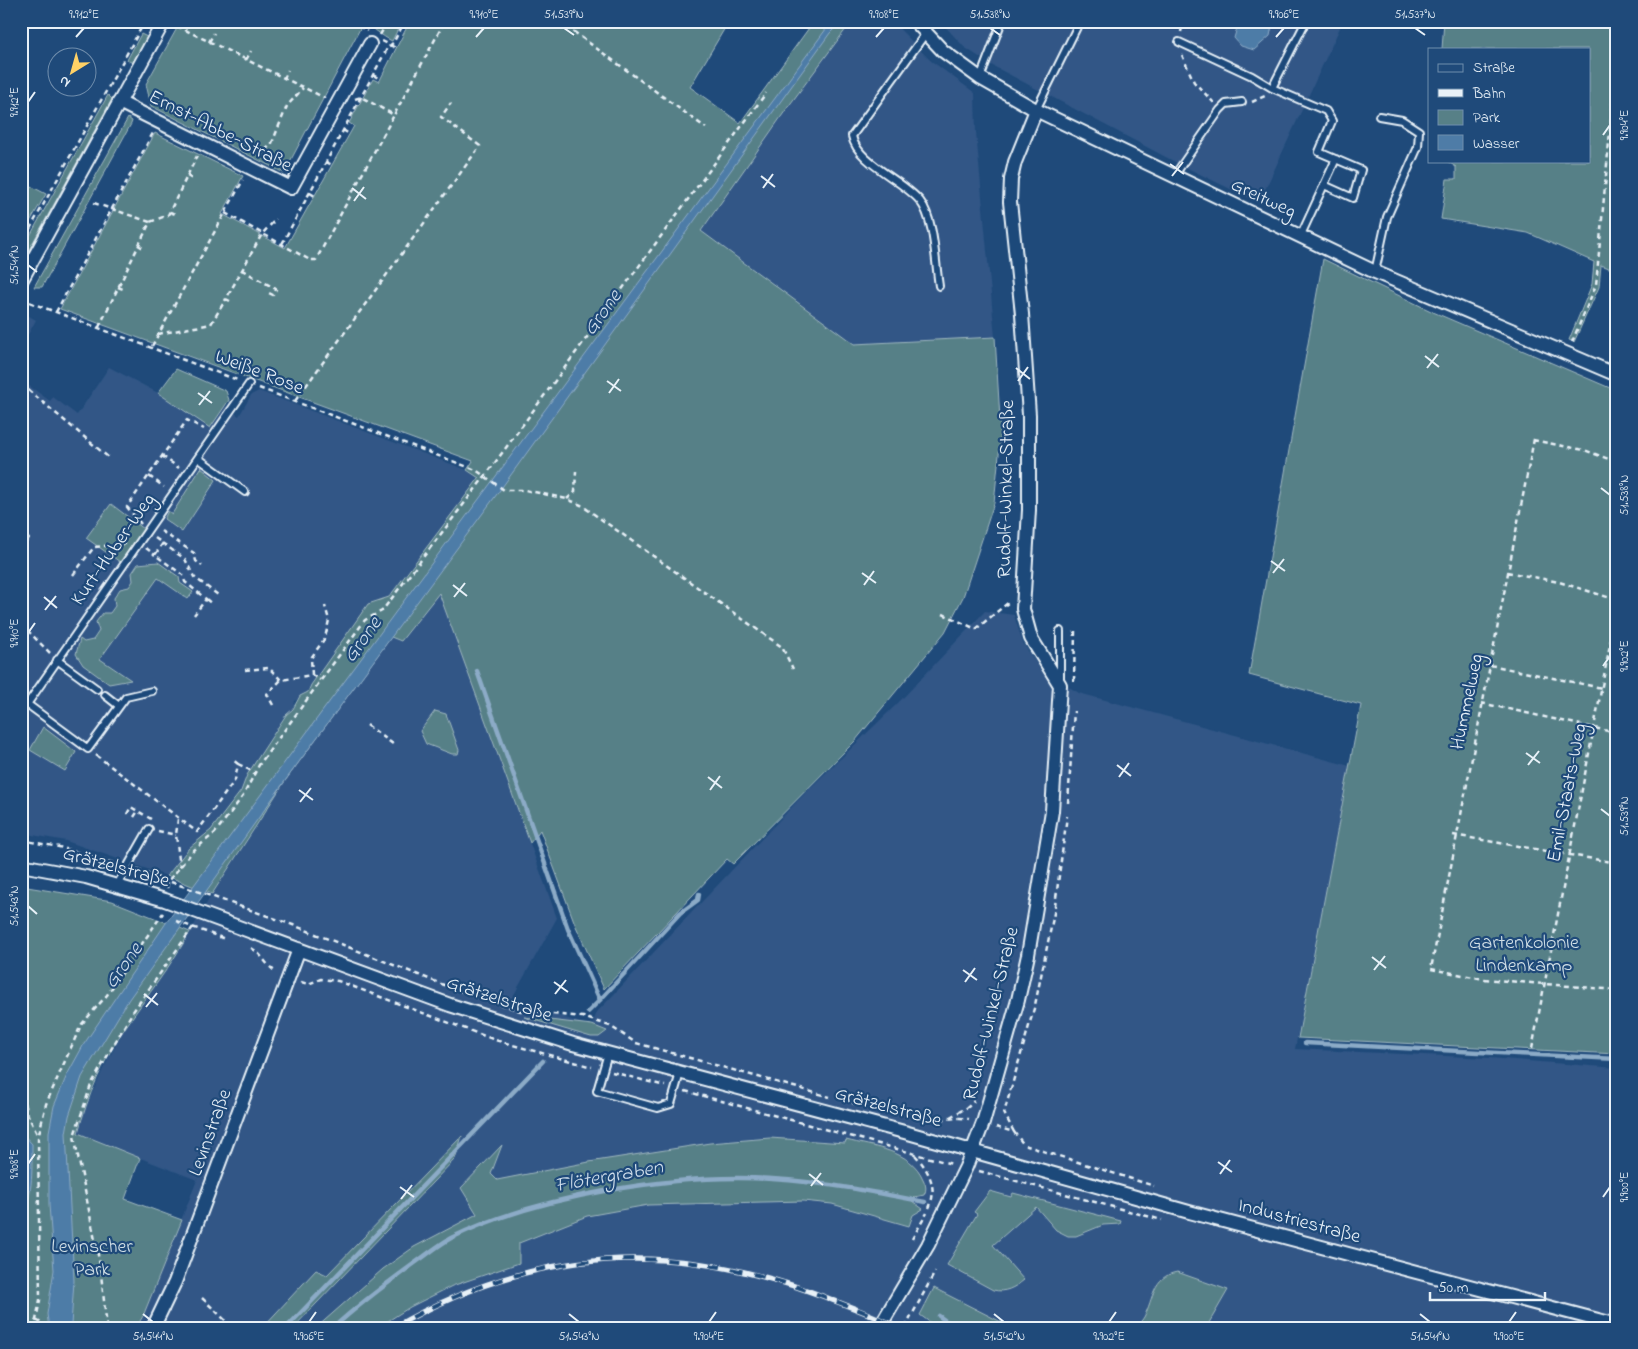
<svg xmlns="http://www.w3.org/2000/svg" width="1638" height="1349" viewBox="0 0 1638 1349" font-family="'Indie Flower',sans-serif">
<style>
.built{fill:#305686}
.green{fill:#578087;stroke:#a0b8c0}
.water{fill:#4e7ca7;stroke:#8cabc7}
.lines{fill:none;stroke-linecap:round;stroke-linejoin:round}
.stream{stroke:#8cabc7;stroke-width:4.5}
.service-casing{stroke:#e8f1f8;stroke-width:10}
.minor-casing{stroke:#e8f1f8;stroke-width:16}
.path{stroke:#e8f1f8;stroke-width:2.5;stroke-dasharray:5 4;stroke-linecap:butt}
.service{stroke:#1f4a7a;stroke-width:6}
.minor{stroke:#1f4a7a;stroke-width:12}
.rail-casing{stroke:#e8f1f8;stroke-width:5.5}
.rail{stroke:#1f4a7a;stroke-width:4;stroke-dasharray:11;stroke-linecap:butt}
.ticks{fill:none;stroke:#e8f1f8;stroke-width:2}
.labels{text-anchor:middle;dominant-baseline:central;stroke-width:4.5;stroke-linejoin:round;paint-order:stroke}
.street-label{font-size:20px;fill:#e8f1f8;stroke:#1f4a7a}
.park-label{font-size:20px;fill:#d2e0e7;stroke:#1f4a7a}
.water-label{font-size:21px;font-style:italic;fill:#d1dfec;stroke:#1f4a7a}
.neatline{fill:none;stroke:#e8f1f8;stroke-width:2}
.ticks-label{font-size:12px;text-anchor:middle;fill:#e8f1f8}
</style>
<rect width="100%" height="100%" fill="#1f4a7a"/>
<filter id="ink" filterUnits="userSpaceOnUse"><feTurbulence type="fractalNoise" baseFrequency=".02" numOctaves="2"/><feDisplacementMap in="SourceGraphic" scale="10" xChannelSelector="R" yChannelSelector="G"/><feConvolveMatrix kernelMatrix="1 2 1 2 8 2 1 2 1" color-interpolation-filters="sRGB"/></filter>
<g filter="url(#ink)">
<path class="built" d="M 852,21 L 892,21 L 930,60 L 975,93 L 976,132 L 995,337 L 854,344 L 701,231 L 788,107 Z
M 940,21 L 1343,21 L 1259,203 L 1177,163 L 993,66 L 964,47 Z
M 22,312 L 36,320 L 21,347 L 21,313 Z
M 109,367 L 158,393 L 210,428 L 225,406 L 239,416 L 251,395 L 259,391 L 467,470 L 479,478 L 389,597 L 368,605 L 311,685 L 308,692 L 295,701 L 293,709 L 286,715 L 247,775 L 241,791 L 211,830 L 189,848 L 167,876 L 66,841 L 21,833 L 21,380 L 50,401 L 53,397 L 77,415 Z
M 439,592 L 557,918 L 511,1000 L 596,1028 L 592,1025 L 597,1012 L 806,792 L 901,700 L 985,611 L 1014,615 L 1023,643 L 1041,670 L 1079,693 L 1350,766 L 1295,1049 L 1489,1058 L 1617,1068 L 1617,1328 L 136,1328 L 143,1316 L 197,1180 L 78,1134 L 82,1116 L 103,1069 L 124,1030 L 178,953 L 212,894 L 285,781 L 391,637 L 401,641 Z"/>
<path class="green" d="M 181,21 L 402,21 L 392,41 C 381,36 375,28 363,23 L 284,173 L 151,106 L 146,84 Z
M 410,21 L 729,21 L 690,87 L 740,123 L 814,21 L 852,21 L 788,107 L 701,231 L 854,344 L 995,337 L 1001,435 L 994,503 L 963,597 L 945,632 L 855,741 L 733,864 L 727,859 L 604,989 L 575,924 L 540,830 L 530,843 L 439,593 L 401,641 L 391,637 L 285,781 L 212,894 L 167,876 L 189,848 L 211,830 L 241,791 L 247,775 L 286,715 L 293,709 L 300,696 L 308,692 L 311,685 L 368,604 L 389,597 L 479,478 L 467,470 L 473,461 L 60,309 L 155,133 L 243,176 L 222,214 L 285,248 L 354,126 L 349,123 L 373,79 L 379,82 Z
M 1444,21 L 1617,21 L 1617,271 L 1601,265 L 1599,287 L 1574,342 L 1569,340 L 1592,284 L 1594,262 L 1528,233 L 1441,219 L 1447,179 L 1456,179 L 1456,167 L 1447,161 L 1589,161 L 1589,49 L 1442,49 Z
M 141,34 L 147,37 L 133,63 L 127,60 Z
M 108,95 L 112,99 L 21,264 L 21,252 Z
M 128,118 L 132,121 L 131,124 L 42,287 L 34,287 Z
M 21,181 L 46,194 L 21,237 Z
M 1323,259 L 1433,312 L 1617,391 L 1617,1054 L 1298,1038 L 1361,705 L 1249,675 Z
M 176,369 L 226,391 L 229,400 L 210,428 L 158,393 Z
M 201,468 L 216,480 L 182,532 L 164,519 L 168,511 L 172,514 Z
M 111,504 L 144,529 L 120,562 L 86,538 Z
M 158,562 L 179,577 L 180,583 L 193,592 L 188,599 L 158,578 L 100,659 L 131,680 L 109,684 L 83,665 L 76,654 L 80,639 L 84,642 L 93,640 L 99,631 L 96,622 L 103,613 L 110,613 L 115,606 L 114,598 L 120,589 L 129,587 L 133,581 L 132,573 L 138,564 Z
M 435,711 L 446,714 L 459,750 L 458,754 L 452,754 L 426,744 L 420,731 Z
M 43,727 L 76,752 L 65,771 L 30,750 Z
M 21,886 L 112,901 L 190,932 C 171,966 147,996 125,1028 C 104,1058 87,1098 78,1133 L 140,1158 L 125,1199 L 182,1220 L 143,1316 L 136,1328 L 21,1328 Z
M 524,1017 L 592,1025 L 607,1031 L 599,1037 L 591,1037 Z
M 462,1136 L 455,1159 L 293,1328 L 262,1328 L 316,1270 L 327,1275 Z
M 770,1138 L 845,1143 L 846,1140 C 873,1147 911,1150 923,1179 C 926,1185 927,1189 924,1195 L 915,1197 L 912,1201 L 923,1209 L 913,1215 L 909,1226 L 832,1204 L 803,1201 L 648,1205 L 587,1216 L 519,1243 L 519,1263 L 452,1286 L 410,1307 L 377,1328 L 316,1328 L 383,1269 L 414,1247 L 477,1214 L 461,1188 L 502,1145 L 491,1174 L 497,1180 L 589,1162 L 710,1143 Z
M 990,1191 L 1011,1197 L 1013,1193 L 1121,1221 L 1120,1224 L 1103,1225 L 1076,1236 L 1068,1236 L 1056,1230 L 1036,1207 L 993,1245 L 1024,1280 C 1014,1288 1005,1293 993,1290 L 947,1265 L 977,1214 L 974,1212 Z
M 1177,1272 L 1228,1290 L 1206,1328 L 1133,1328 C 1137,1325 1142,1321 1144,1317 C 1154,1298 1152,1277 1177,1272 Z
M 934,1288 L 1013,1328 L 929,1328 L 931,1323 L 920,1315 Z"/>
<path class="water" d="M 832,21 L 842,21 L 830,33 L 500,490 L 285,781 L 129,999 L 82,1077 L 69,1116 L 66,1133 L 74,1281 L 71,1325 L 64,1328 L 49,1328 L 47,1314 L 54,1270 L 49,1205 L 49,1132 L 54,1106 L 67,1075 L 84,1044 L 166,923 Z
M 1239,21 L 1273,21 L 1270,36 L 1254,50 L 1241,46 L 1234,38 Z
M 21,1132 L 32,1144 C 32,1176 33,1193 21,1223 Z"/>
<g class="lines">
<path class="stream" d="M 477,671 L 568,929 L 600,1000 L 588,1012
M 600,1000 L 680,913 L 698,900 L 699,894
M 1305,1043 L 1617,1059
M 939,1316 L 955,1328
M 288,1326 L 543,1061
M 333,1328 C 360,1303 390,1281 419,1260 C 429,1253 440,1244 451,1238 C 537,1196 675,1173 772,1179 C 823,1182 874,1192 925,1202"/>
<defs>
<path id="service" d="M 1306,21 L 1272,88 L 1326,111 L 1332,121 L 1319,152 L 1361,170 L 1353,198 L 1324,185
M 926,33 L 852,136 C 857,163 903,180 920,201 C 935,220 935,262 939,286
M 1179,42 L 1252,76 L 1272,88
M 980,78 L 1002,21
M 1036,110 L 1080,21
M 1174,176 L 1220,110 L 1226,104 L 1242,102
M 1300,237 L 1336,159
M 1375,272 L 1387,217 L 1418,147 L 1419,131 L 1402,120 L 1379,116
M 198,458 L 245,492
M 57,660 L 97,689
M 1060,681 L 1060,631
M 105,695 L 119,706
M 27,704 L 88,749 L 126,697 L 152,691
M 21,713 L 249,384
M 117,885 L 149,829
M 608,1053 L 597,1091 L 658,1108 L 671,1104 L 680,1073"/>
<path id="minor" d="M 915,21 L 943,51 L 980,78 L 1036,110 L 1375,272 L 1617,375
M 119,102 L 291,188 L 370,44
M 21,281 L 164,21
M 21,865 L 86,877 L 165,900 L 450,1005 L 573,1044 L 908,1133 L 1189,1212 L 1617,1325
M 153,1328 L 175,1282 L 299,949
M 879,1328 L 928,1245 L 966,1167 L 983,1123 L 1018,1000 L 1028,955 L 1052,811 L 1060,685 L 1031,638 L 1023,609 L 1029,510 L 1029,415 L 1022,314 L 1010,202 L 1011,179 L 1015,162 L 1036,110"/>
</defs>
<use href="#service" class="service-casing"/>
<use href="#minor" class="minor-casing"/>
<path class="path" d="M 351,21 L 367,31
M 559,21 L 706,128
M 177,26 L 325,98
M 1181,32 L 1183,23
M 380,35 L 388,21
M 382,41 L 396,48
M 209,42 L 214,33
M 1182,55 L 1194,82 L 1214,103
M 246,60 L 251,51
M 373,75 L 380,79
M 284,79 L 288,70
M 355,99 L 361,97 L 394,115 L 445,21
M 1252,102 L 1267,95
M 343,130 L 349,134
M 259,157 L 272,143 L 287,106 L 303,88
M 326,162 L 332,165
M 187,176 L 194,180
M 310,193 L 315,196
M 94,203 L 150,222
M 170,212 L 177,215
M 225,213 L 310,260 L 316,260 L 394,115
M 282,244 L 388,47 L 393,43 L 405,21
M 21,245 L 145,21
M 138,245 L 145,249
M 242,270 L 276,289 L 273,295 L 269,293
M 118,287 L 125,290
M 21,299 L 240,381
M 230,301 L 226,299 L 262,234 L 276,219
M 56,312 L 153,133
M 99,327 L 150,222 L 168,215 L 197,156
M 158,334 L 211,324 L 226,299
M 1572,342 L 1596,285 L 1611,120 L 1617,35
M 152,346 L 243,180
M 21,384 L 108,457
M 259,388 L 476,470 L 504,490 L 525,490 L 567,499 L 581,505 L 782,647 L 793,669
M 295,401 L 480,146 L 441,117 L 451,103
M 1534,439 L 1431,969 L 1484,979 L 1617,990
M 1533,440 L 1584,450 L 1617,462
M 162,456 L 179,468
M 149,476 L 164,487
M 567,499 L 575,492 L 576,471
M 141,524 L 127,507 L 187,420 L 204,429
M 161,531 L 194,553 L 196,561 L 202,566
M 155,538 L 185,559 L 194,577 L 218,595
M 163,543 L 155,555 L 183,575 L 185,582 L 206,599 L 194,615
M 146,548 L 155,555
M 21,549 L 31,535
M 1507,572 L 1559,582 L 1617,600
M 73,575 L 94,547 L 125,544
M 206,599 L 212,604
M 943,614 L 976,629 L 1009,602
M 21,624 L 50,653
M 1490,665 L 1602,688
M 245,670 L 269,668 L 281,680
M 312,675 L 311,658 L 325,638 L 329,620 L 325,606
M 1074,681 L 1075,631
M 1481,703 L 1617,733
M 273,705 L 267,694 L 281,680 L 312,675 L 320,680
M 367,725 L 393,744
M 96,755 L 197,832 L 235,780 L 238,764 L 232,759
M 238,764 L 254,772
M 1068,803 L 1074,711
M 127,814 L 131,807 L 151,819
M 134,817 L 138,811
M 178,819 L 176,835 L 180,867
M 158,831 L 176,835
M 1453,835 L 1617,863
M 21,840 L 59,847 L 117,864
M 137,870 L 293,925 L 454,989 L 521,1011 L 583,1017 L 610,1026 L 636,1043 L 830,1097
M 167,888 L 168,881 L 180,867 L 194,850 L 215,833 L 243,796 L 259,765 L 365,620 L 382,611 L 486,475 L 766,93
M 176,921 L 225,939
M 251,948 C 263,954 266,967 277,972
M 301,982 L 308,984 L 321,979 L 338,981 L 495,1040 L 592,1067
M 1532,1049 L 1617,608
M 612,1072 L 665,1086
M 21,1086 L 28,1115 L 38,1136
M 685,1091 L 952,1164
M 852,1103 C 879,1105 903,1116 930,1119 C 943,1121 956,1116 969,1119
M 21,1111 L 28,1115
M 950,1117 L 968,1107 L 974,1101
M 996,1127 L 1014,1132 L 1024,1145 L 1154,1186
M 1014,1132 L 1004,1113 L 1035,1005 L 1054,913 L 1067,816
M 915,1155 C 929,1170 938,1188 929,1208
M 979,1171 L 1162,1220
M 912,1239 L 927,1213
M 202,1298 L 226,1321
M 36,1320 L 50,1328
M 29,1328 L 36,1320 L 40,1300 L 38,1138 L 46,1104 L 81,1025 L 107,995 L 163,913
M 107,1328 L 100,1265 L 74,1136 L 91,1085 L 109,1053 L 132,1013 L 193,927
M 905,1328 L 935,1272"/>
<use href="#service" class="service"/>
<use href="#minor" class="minor"/>
<defs>
<path id="rail" d="M 393,1328 C 534,1246 675,1239 825,1297 C 850,1307 875,1315 898,1328"/>
</defs>
<use href="#rail" class="rail-casing"/>
<use href="#rail" class="rail"/>
</g>
</g>
<path class="ticks" d="M 564,28 L 574,35M 990,28 L 1000,35M 1415,28 L 1425,35M 76,37 L 84,28M 476,37 L 484,28M 876,37 L 884,28M 1276,37 L 1284,28M 28,102 L 35,92M 1603,135 L 1610,125M 1170,164 L 1184,174M 761,176 L 775,187M 1172,176 L 1183,162M 352,188 L 366,199M 763,188 L 773,174M 354,201 L 364,187M 28,265 L 37,272M 1425,356 L 1439,367M 1016,368 L 1030,379M 1427,368 L 1438,354M 607,381 L 621,391M 1018,381 L 1028,367M 198,393 L 212,403M 609,393 L 619,379M 199,405 L 210,391M 1601,488 L 1610,495M 1271,561 L 1285,571M 862,573 L 876,583M 1273,573 L 1284,559M 453,585 L 467,596M 864,585 L 874,571M 44,597 L 57,608M 454,597 L 465,583M 45,610 L 56,596M 28,633 L 35,623M 1603,666 L 1610,656M 1526,753 L 1540,763M 1117,765 L 1131,776M 1528,765 L 1539,751M 708,777 L 722,788M 1119,777 L 1129,763M 299,790 L 313,800M 710,790 L 720,776M 300,802 L 311,788M 1601,809 L 1610,816M 28,906 L 37,914M 1372,957 L 1386,968M 963,970 L 977,980M 1374,970 L 1385,956M 554,982 L 568,992M 965,982 L 975,968M 144,994 L 158,1005M 555,994 L 566,980M 146,1007 L 157,993M 1218,1162 L 1232,1172M 28,1164 L 35,1154M 809,1174 L 823,1185M 1220,1174 L 1230,1160M 811,1186 L 821,1173M 400,1187 L 414,1197M 1603,1197 L 1610,1187M 401,1199 L 412,1185M 143,1314 L 153,1322M 569,1314 L 579,1322M 994,1314 L 1004,1322M 1420,1314 L 1430,1322M 309,1322 L 316,1312M 709,1322 L 716,1312M 1109,1322 L 1116,1312M 1509,1322 L 1516,1312"/>
<g class="labels">
<g class="street-label">
<text transform="translate(220 132) rotate(27)">Ernst-Abbe-Straße</text>
<text transform="translate(1263 199) rotate(25)">Greitweg</text>
<text transform="translate(259 373) rotate(21)">Weiße Rose</text>
<text transform="translate(1007 489) rotate(-89)">Rudolf-Winkel-Straße</text>
<text transform="translate(114 550) rotate(-55)">Kurt-Huber-Weg</text>
<text transform="translate(1468 702) rotate(-78)">Hummelweg</text>
<text transform="translate(1568 793) rotate(-79)">Emil-Staats-Weg</text>
<text transform="translate(116 868) rotate(15)">Grätzelstraße</text>
<text transform="translate(499 1000) rotate(18)">Grätzelstraße</text>
<text transform="translate(992 1014) rotate(-76)">Rudolf-Winkel-Straße</text>
<text transform="translate(888 1108) rotate(15)">Grätzelstraße</text>
<text transform="translate(211 1133) rotate(-70)">Levinstraße</text>
<text transform="translate(1299 1222) rotate(15)">Industriestraße</text>
</g>
<g class="park-label">
<text x="1524" y="943">Gartenkolonie<tspan x="1524" dy="23">Lindenkamp</tspan></text>
<text x="92" y="1247">Levinscher<tspan x="92" dy="23">Park</tspan></text>
</g>
<g class="water-label">
<text transform="translate(603 313) rotate(-54)">Grone</text>
<text transform="translate(363 640) rotate(-54)">Grone</text>
<text transform="translate(124 966) rotate(-54)">Grone</text>
<text transform="translate(609 1177) rotate(-10)">Flötergraben</text>
</g>
</g>
<rect width="1638" height="1349" fill="none" stroke="#1f4a7a" stroke-width="55"/>
<rect x="1428" y="48" width="162" height="115" fill="#1f4a7a" stroke="#6f8dac"/>
<rect x="1438" y="64" width="25" height="8" fill="#1f4a7a" stroke="#6f8dac"/>
<text x="1473" y="72" font-size="15" fill="#e8f1f8">Straße</text>
<rect x="1438" y="89" width="25" height="8" fill="#e8f1f8" stroke="#6f8dac"/>
<text x="1473" y="98" font-size="15" fill="#e8f1f8">Bahn</text>
<rect x="1438" y="110" width="25" height="15" fill="#578087" stroke="#6f8dac"/>
<text x="1473" y="122" font-size="15" fill="#e8f1f8">Park</text>
<rect x="1438" y="135" width="25" height="15" fill="#4e7ca7" stroke="#6f8dac"/>
<text x="1473" y="148" font-size="15" fill="#e8f1f8">Wasser</text>
<g transform="translate(72 72) rotate(217)"><circle r="24" fill="#1f4a7a" stroke="#6f8dac"/>
<path d="M0-4L9 19L0 12L-9 19Z" fill="#ffd166"/>
<text y="-8" font-size="14" font-weight="bold" text-anchor="middle" fill="#e8f1f8">N</text>
</g>
<path d="M1430 1292v8h115v-8" fill="none" stroke="#e8f1f8" stroke-width="2.5"/>
<text x="1438" y="1292" font-size="15" fill="#e8f1f8" stroke="#1f4a7a" stroke-width="4" paint-order="stroke">50 m</text>
<rect x="28" y="28" width="1582" height="1294" class="neatline"/>
<g class="ticks-label">
<text x="84" y="18">9.912°E</text>
<text x="484" y="18">9.910°E</text>
<text x="564" y="18">51.539°N</text>
<text x="884" y="18">9.908°E</text>
<text x="990" y="18">51.538°N</text>
<text x="1284" y="18">9.906°E</text>
<text x="1415" y="18">51.537°N</text>
<text transform="translate(14 102) rotate(-90)" y="4">9.912°E</text>
<text transform="translate(1624 125) rotate(-90)" y="4">9.904°E</text>
<text transform="translate(14 265) rotate(-90)" y="4">51.541°N</text>
<text transform="translate(1624 495) rotate(-90)" y="4">51.538°N</text>
<text transform="translate(14 633) rotate(-90)" y="4">9.910°E</text>
<text transform="translate(1624 656) rotate(-90)" y="4">9.902°E</text>
<text transform="translate(1624 816) rotate(-90)" y="4">51.539°N</text>
<text transform="translate(14 906) rotate(-90)" y="4">51.543°N</text>
<text transform="translate(14 1164) rotate(-90)" y="4">9.908°E</text>
<text transform="translate(1624 1187) rotate(-90)" y="4">9.900°E</text>
<text x="153" y="1340">51.544°N</text>
<text x="309" y="1340">9.906°E</text>
<text x="579" y="1340">51.543°N</text>
<text x="709" y="1340">9.904°E</text>
<text x="1004" y="1340">51.542°N</text>
<text x="1109" y="1340">9.902°E</text>
<text x="1430" y="1340">51.541°N</text>
<text x="1509" y="1340">9.900°E</text>
</g>
</svg>
